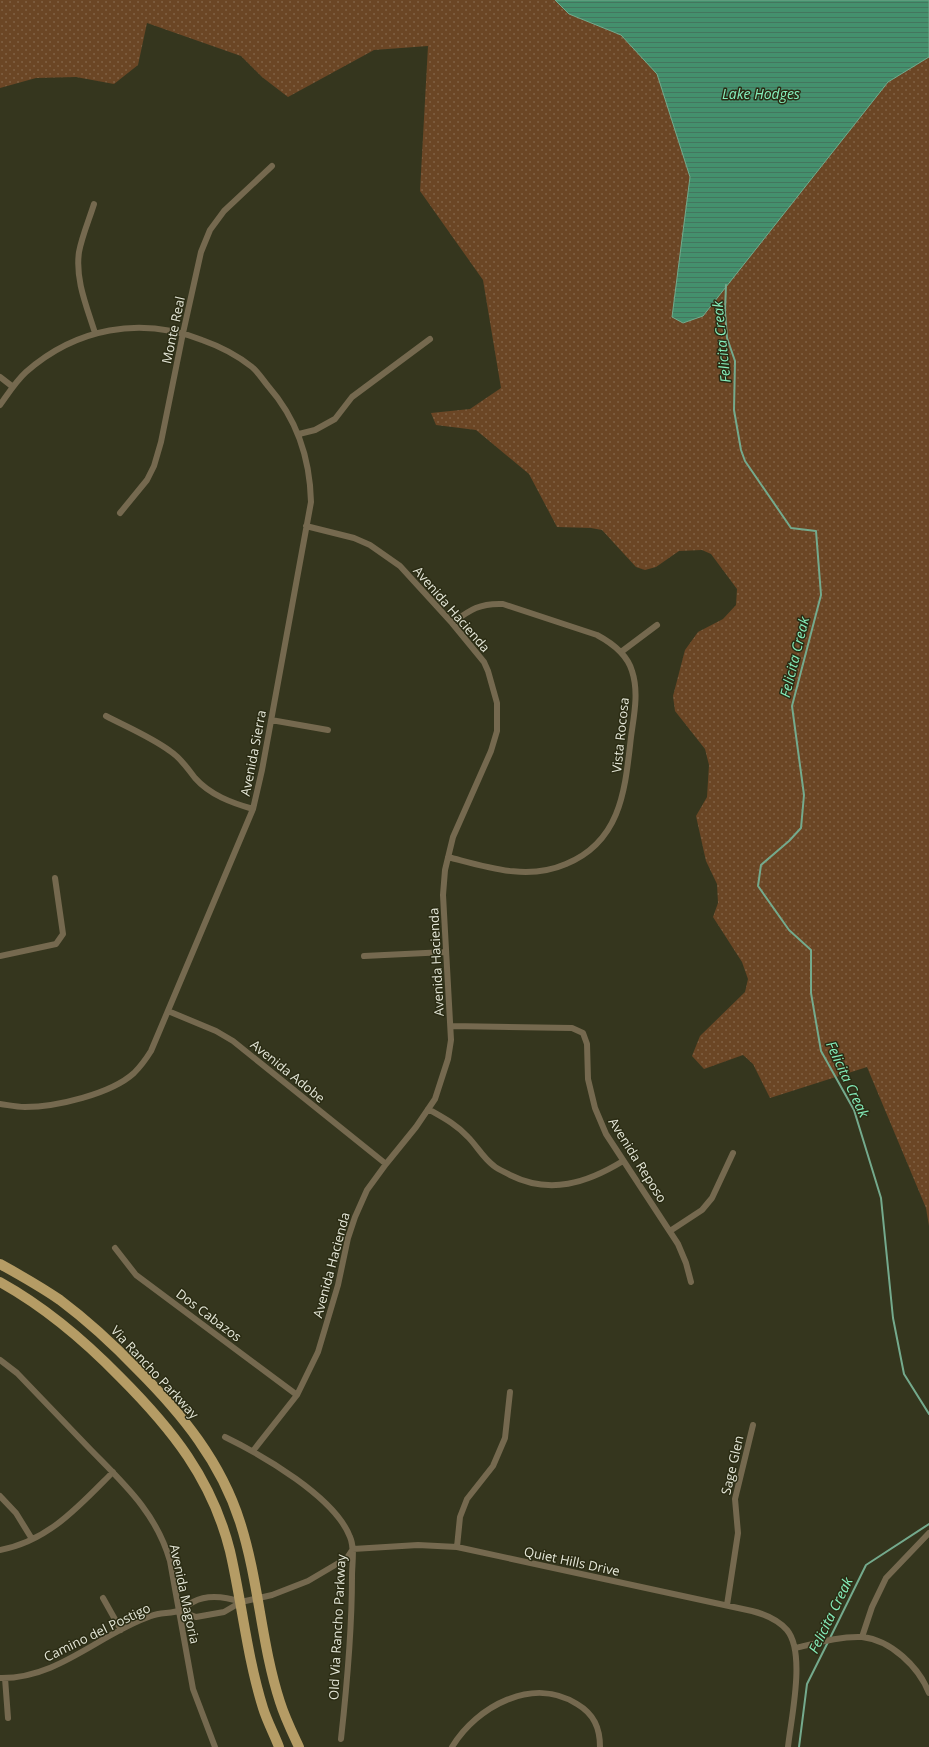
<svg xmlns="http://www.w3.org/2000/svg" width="929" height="1747" viewBox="0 0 929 1747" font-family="'Open Sans',sans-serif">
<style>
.grass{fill:url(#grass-dots)}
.water{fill:url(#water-rules);stroke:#74aa8d}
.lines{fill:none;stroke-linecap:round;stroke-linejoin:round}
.stream{stroke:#74aa8d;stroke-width:2}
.minor{stroke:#75694f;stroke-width:6}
.primary{stroke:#b59c65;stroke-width:10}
.labels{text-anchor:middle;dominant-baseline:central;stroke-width:3;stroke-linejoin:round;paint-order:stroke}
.street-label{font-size:13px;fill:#e5e7d8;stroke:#2b2c14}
.water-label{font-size:14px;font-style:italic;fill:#85efbc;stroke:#2b2c14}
</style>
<defs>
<pattern id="grass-dots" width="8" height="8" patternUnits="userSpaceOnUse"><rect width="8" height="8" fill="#6b4625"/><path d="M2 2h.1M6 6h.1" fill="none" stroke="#806144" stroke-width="1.8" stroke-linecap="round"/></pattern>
<pattern id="water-rules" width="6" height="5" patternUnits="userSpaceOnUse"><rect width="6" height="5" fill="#44906d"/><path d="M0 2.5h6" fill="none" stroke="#44765e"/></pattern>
</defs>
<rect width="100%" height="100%" fill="#35361e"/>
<path class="grass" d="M 0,0 L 555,0 L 569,14 L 621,35 L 657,73 L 690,177 L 672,316 L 703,316 L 888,82 L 929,57 L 929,1226 L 926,1208 L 867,1067 L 770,1098 L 753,1064 L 743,1055 L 704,1069 L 692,1056 L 700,1036 L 745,992 L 748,979 L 742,962 L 713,917 L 718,903 L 717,884 L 706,861 L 696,816 L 707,797 L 709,765 L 705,749 L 675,711 L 673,696 L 685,650 L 698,632 L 723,619 L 736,605 L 737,589 L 711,554 L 702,550 L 679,551 L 656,567 L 645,570 L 636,567 L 602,530 L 591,528 L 557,527 L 529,474 L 476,430 L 436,425 L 431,413 L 470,409 L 501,388 L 483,280 L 420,191 L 428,46 L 374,50 L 288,97 L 262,77 L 241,56 L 147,23 L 138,65 L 114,84 L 76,77 L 36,78 L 0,88 Z"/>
<path class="water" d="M 555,0 L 929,0 L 929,57 L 888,82 L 703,316 L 683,323 L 672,317 L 690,177 L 657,74 L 621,35 L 569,14 Z"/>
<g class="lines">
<path class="stream" d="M 726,285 L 725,311 L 727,338 L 735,361 L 734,410 L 741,450 L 745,461 L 791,528 L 816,531 L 821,595 L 792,706 L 804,795 L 801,828 L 789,841 L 761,865 L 758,886 L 789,930 L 811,950 L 811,993 L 821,1051 L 854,1110 L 881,1198 L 893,1318 L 904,1374 L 929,1414
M 830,1638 L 866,1565 L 929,1524
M 799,1747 L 807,1684 L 828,1642"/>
<path class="minor" d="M 94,204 C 89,220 82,236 79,252 C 75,280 87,307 95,333
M 0,377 L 13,387
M 0,405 C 8,394 16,381 26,372 C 76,328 140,316 202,340 C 219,346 237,355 252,367 C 258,372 263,380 268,386 C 297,419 310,457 311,502 L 262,770 L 253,809 L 151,1051 C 146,1059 141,1066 134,1073 C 111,1094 56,1107 25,1107 C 16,1107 8,1105 0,1104
M 299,434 L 315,430 L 335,419 L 352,397 L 430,339
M 120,513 L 147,480 L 154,466 L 161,442 L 183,333 L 201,252 L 210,230 L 224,211 L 272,166
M 621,652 L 657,625
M 106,716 C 127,727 151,737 170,751 C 181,758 187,768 195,778 C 210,795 232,803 253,809
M 271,720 L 328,730
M 448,857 C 487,867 527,881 566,864 C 622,841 625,788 631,737 C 634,715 639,692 632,671 C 627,654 612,643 597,635 L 503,604 C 479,603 470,610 452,623
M 0,956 L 56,944 L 63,934 L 55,878
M 364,956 L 446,952
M 168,1011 L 216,1031 L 233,1041 L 386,1164
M 451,1026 L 572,1028 L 583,1033 L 587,1044 L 588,1079 L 595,1108 L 606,1134 L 678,1244 L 686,1263 L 691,1282
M 428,1109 C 442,1117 456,1124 468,1137 C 477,1146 483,1158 494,1166 C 499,1170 505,1172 510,1175 C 550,1195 587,1183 623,1161
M 670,1231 L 702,1210 L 712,1198 L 733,1153
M 115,1248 L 136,1275 L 297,1395
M 0,1360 L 17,1373 C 41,1398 65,1423 89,1448 C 123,1483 156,1512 170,1561 L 193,1689 L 215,1747
M 225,1437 C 262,1455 335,1497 350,1537 C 355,1548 352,1564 352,1576 C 352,1630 347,1685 341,1739
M 253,1451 L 297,1395 L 318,1352 L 338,1285 L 348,1238 L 355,1217 L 367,1190 L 386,1164 L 416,1127 L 435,1099 L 448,1059 L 451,1040 L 443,895 L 445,870 L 453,837 L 491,751 L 497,731 L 497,703 L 488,671 L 484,662 L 452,623 L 400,566 L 370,545 L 354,538 L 306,526
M 0,1496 L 16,1513 L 32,1539
M 457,1547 L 460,1517 L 467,1499 L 493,1466 L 505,1438 L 510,1392
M 0,1550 C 49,1541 80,1505 113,1472
M 103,1598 L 121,1630
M 727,1605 L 738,1533 L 735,1499 L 753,1425
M 180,1611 L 196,1617 L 224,1612 L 241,1602 L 272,1595 L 308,1581 L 347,1558 L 353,1549 L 418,1545 L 457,1547 L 752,1611 C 764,1614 778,1620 787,1630 C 806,1653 791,1718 788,1747
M 862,1637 L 872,1607 L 886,1578 L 929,1533
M 796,1648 C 817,1643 840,1636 862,1637 C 891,1640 919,1667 929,1693
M 0,1678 C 58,1679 99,1634 151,1616 C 160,1612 172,1614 181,1610 C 185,1608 189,1604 193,1602 C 208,1594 226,1597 241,1602
M 5,1678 L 8,1718
M 452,1747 C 477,1706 533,1676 577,1704 C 594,1714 600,1728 600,1747"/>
<path class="primary" d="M 0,1264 C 20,1275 41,1287 60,1300 C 88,1321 114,1345 138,1370 C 182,1414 221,1462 240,1522 C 259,1581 261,1644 280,1702 C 285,1718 292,1732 299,1747
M 0,1282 C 45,1307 84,1340 120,1377 C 172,1429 212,1479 230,1551 C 242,1603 247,1657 263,1708 C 267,1721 274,1734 279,1747"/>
</g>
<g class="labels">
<g class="street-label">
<text transform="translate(173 330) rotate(-78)">Monte Real</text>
<text transform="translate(452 609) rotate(49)">Avenida Hacienda</text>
<text transform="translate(620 735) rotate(-84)">Vista Rocosa</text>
<text transform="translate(253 753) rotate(-79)">Avenida Sierra</text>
<text transform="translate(436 962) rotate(-93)">Avenida Hacienda</text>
<text transform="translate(288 1071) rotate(39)">Avenida Adobe</text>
<text transform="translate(638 1160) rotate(58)">Avenida Reposo</text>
<text transform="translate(331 1265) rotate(-75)">Avenida Hacienda</text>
<text transform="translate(209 1315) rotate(37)">Dos Cabazos</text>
<text transform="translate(155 1372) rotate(47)">Via Rancho Parkway</text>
<text transform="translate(732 1465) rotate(-77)">Sage Glen</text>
<text transform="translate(572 1561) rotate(12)">Quiet Hills Drive</text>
<text transform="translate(185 1594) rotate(78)">Avenida Magoria</text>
<text transform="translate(337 1627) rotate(-87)">Old Via Rancho Parkway</text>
<text transform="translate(97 1632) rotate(-26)">Camino del Postigo</text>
</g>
<g class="water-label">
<text x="761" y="93">Lake Hodges</text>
<text transform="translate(721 342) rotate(-96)">Felicita Creak</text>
<text transform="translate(794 657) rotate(-76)">Felicita Creak</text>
<text transform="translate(848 1079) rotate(65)">Felicita Creak</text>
<text transform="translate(830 1615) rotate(-64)">Felicita Creak</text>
</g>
</g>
</svg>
